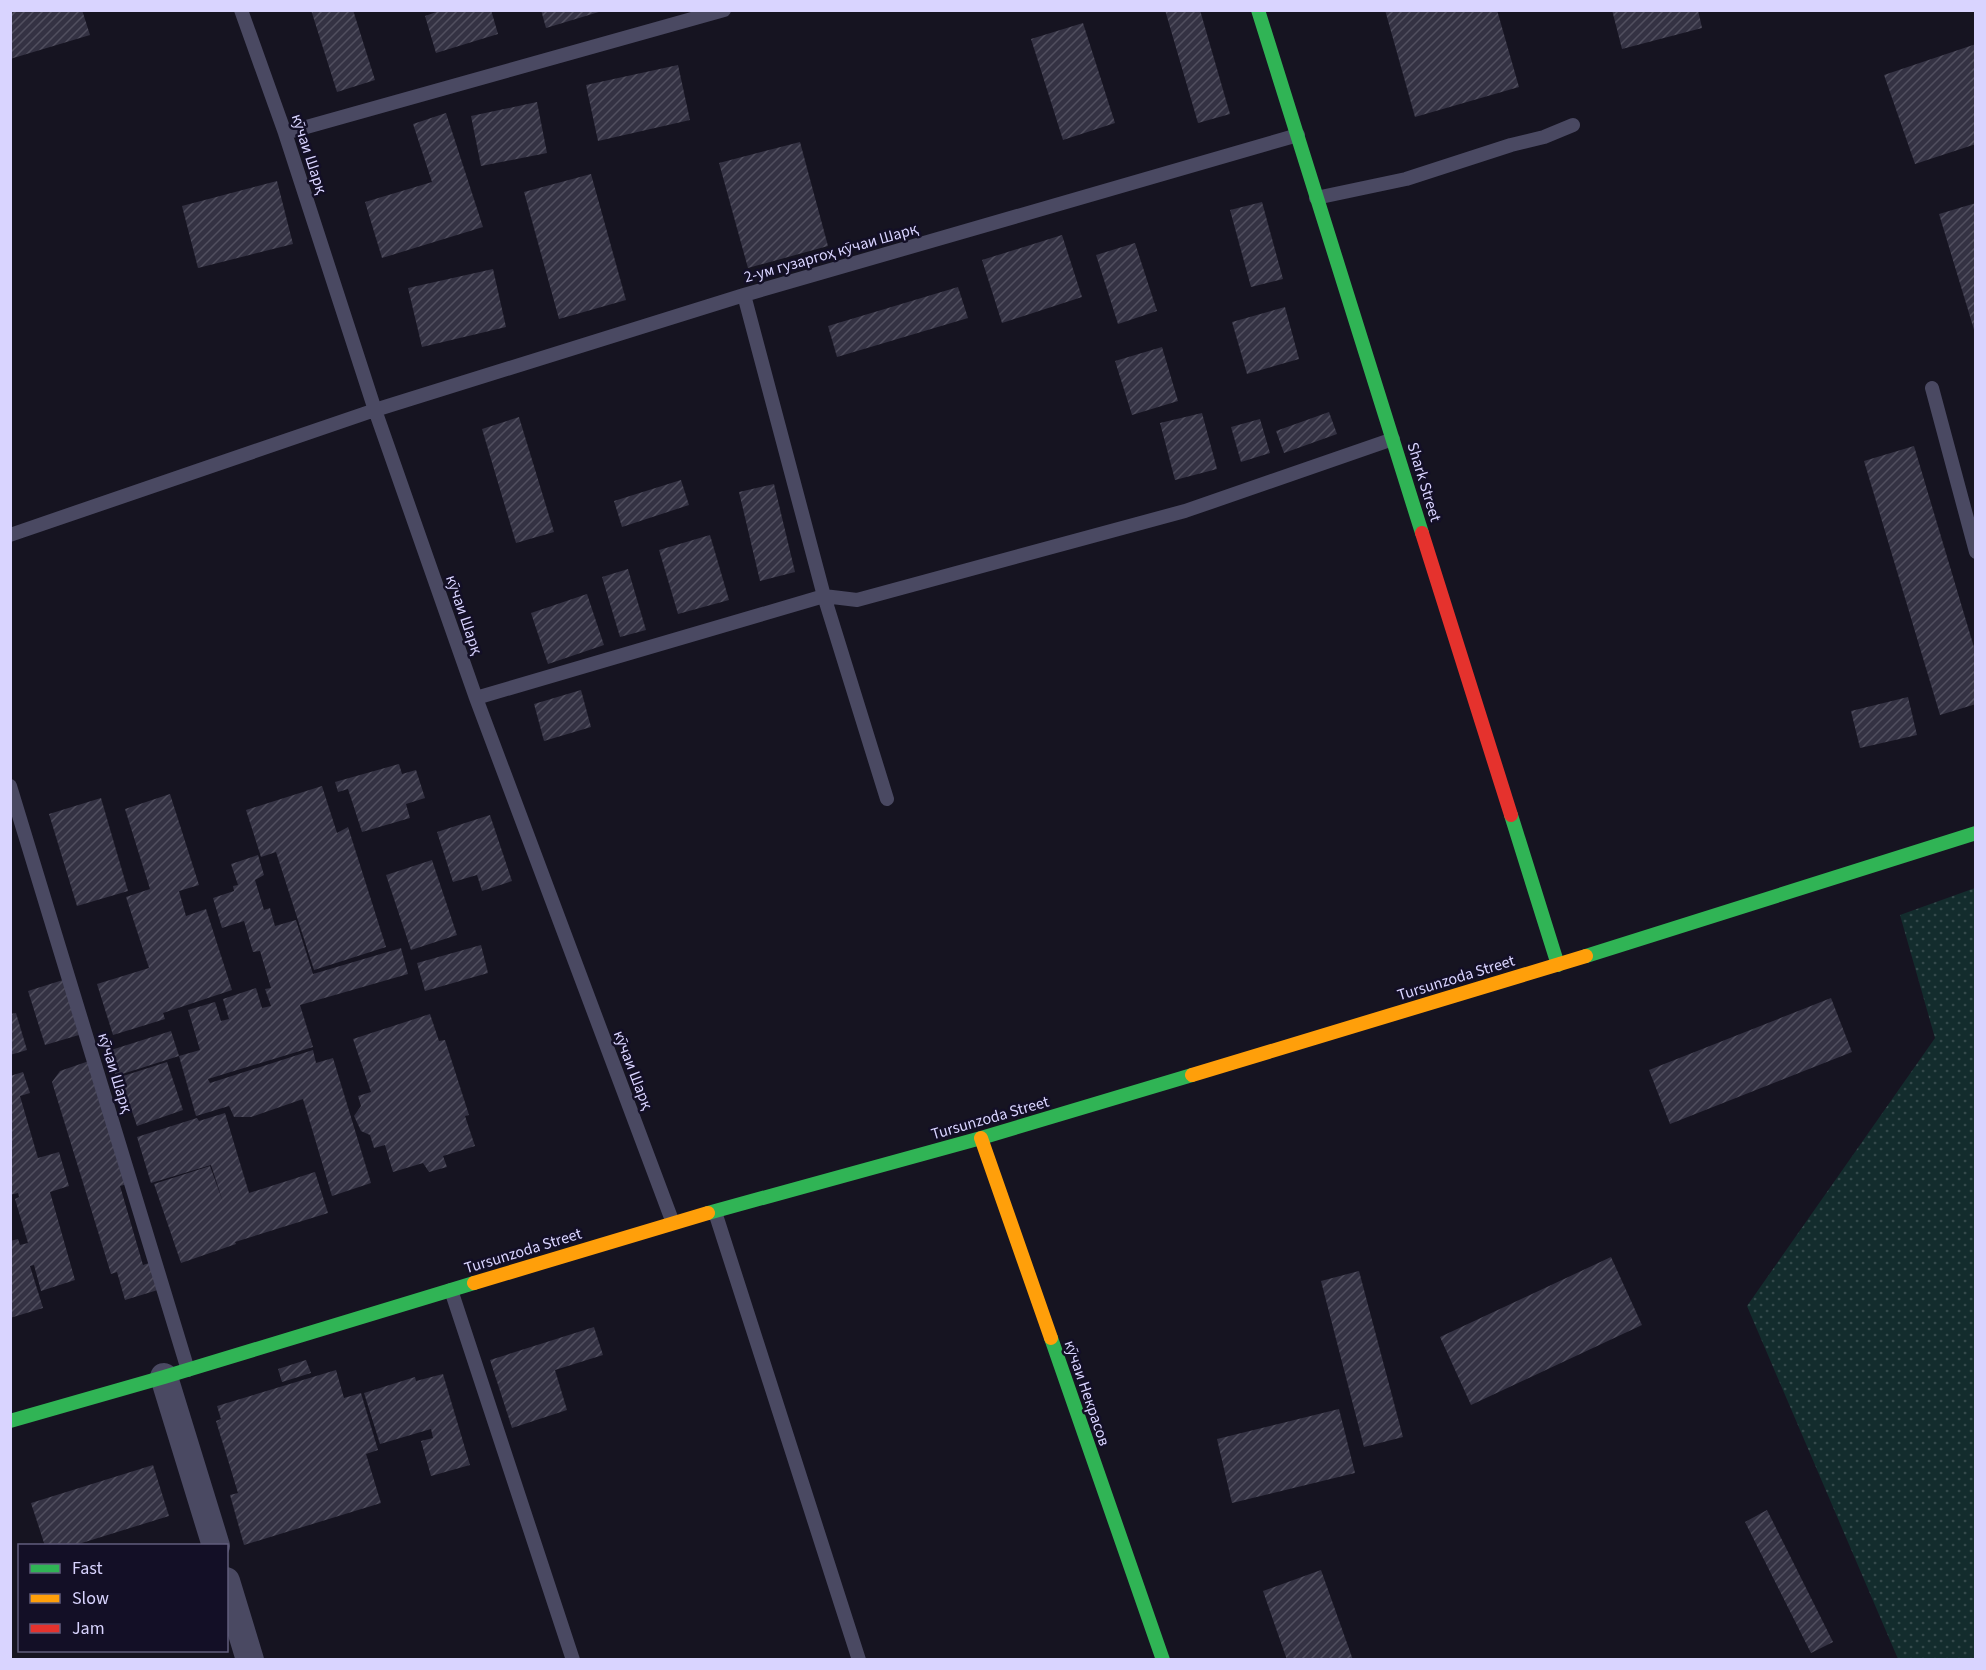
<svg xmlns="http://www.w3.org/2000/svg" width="1986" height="1670" viewBox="0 0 1986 1670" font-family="'Source Sans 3',sans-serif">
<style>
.grass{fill:url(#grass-dots)}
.building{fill:url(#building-hatch)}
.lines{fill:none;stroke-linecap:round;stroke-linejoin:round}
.lane{stroke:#4a4962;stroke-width:14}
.street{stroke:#4a4962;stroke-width:28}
.fast{stroke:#30b455;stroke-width:14}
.slow{stroke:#ff9f0a;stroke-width:14}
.jam{stroke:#e5322d;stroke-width:14}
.labels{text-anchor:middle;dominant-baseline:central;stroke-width:5;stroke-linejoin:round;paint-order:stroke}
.street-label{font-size:16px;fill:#d9d4ff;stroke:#130f26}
</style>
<defs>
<pattern id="grass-dots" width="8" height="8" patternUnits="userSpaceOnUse" patternTransform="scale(1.5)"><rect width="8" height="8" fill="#132c2d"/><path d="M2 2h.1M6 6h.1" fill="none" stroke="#354a4c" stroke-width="1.8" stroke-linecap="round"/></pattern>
<pattern id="building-hatch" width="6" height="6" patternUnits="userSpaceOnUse" patternTransform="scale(1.5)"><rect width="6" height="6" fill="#343243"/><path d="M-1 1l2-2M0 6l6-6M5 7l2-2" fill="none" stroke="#514f5f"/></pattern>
</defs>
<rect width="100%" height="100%" fill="#161421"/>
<path class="grass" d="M 1975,888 L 1975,1659 L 1898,1659 L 1747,1306 L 1935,1038 L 1900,915 Z"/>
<path class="building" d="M 10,10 L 82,10 L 90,35 L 10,59 Z
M 311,10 L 353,10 L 375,80 L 337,92 Z
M 442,10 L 491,10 L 498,34 L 436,53 L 425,16 Z
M 541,10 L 602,10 L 602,11 L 546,28 Z
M 1165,10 L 1200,10 L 1230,114 L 1198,123 Z
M 1385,10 L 1497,10 L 1519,87 L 1415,117 Z
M 1612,10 L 1698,10 L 1702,28 L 1622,49 Z
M 1083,23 L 1115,123 L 1063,140 L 1031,39 Z
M 1976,44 L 1976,144 L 1915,164 L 1884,75 Z
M 678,65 L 690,120 L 598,141 L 586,85 Z
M 537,102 L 547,153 L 481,166 L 471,116 Z
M 446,113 L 483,227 L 382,258 L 365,202 L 432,182 L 413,124 Z
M 800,142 L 828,246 L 748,268 L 719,163 Z
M 591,174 L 626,300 L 559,319 L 524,192 Z
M 277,181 L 293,244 L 198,268 L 182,206 Z
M 1262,202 L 1283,279 L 1251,287 L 1230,210 Z
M 1976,203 L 1976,333 L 1975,333 L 1939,214 Z
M 1062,235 L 1082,297 L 1002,323 L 982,260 Z
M 1135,243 L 1157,311 L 1118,324 L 1096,255 Z
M 493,269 L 506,327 L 422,347 L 408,288 Z
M 958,287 L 968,318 L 837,357 L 828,326 Z
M 1285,307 L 1299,359 L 1247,374 L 1232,322 Z
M 1162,347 L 1178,401 L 1132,415 L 1115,361 Z
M 1329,412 L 1337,434 L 1284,453 L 1276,431 Z
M 1202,413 L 1217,469 L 1175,480 L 1160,423 Z
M 519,417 L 554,532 L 516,543 L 482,429 Z
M 1260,419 L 1270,453 L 1241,462 L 1231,427 Z
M 1914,446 L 1976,654 L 1976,704 L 1940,715 L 1864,461 Z
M 681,480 L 689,505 L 622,527 L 614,501 Z
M 774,484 L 795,572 L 760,581 L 739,492 Z
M 710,535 L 729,600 L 678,614 L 659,550 Z
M 628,569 L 646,630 L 620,637 L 602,577 Z
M 587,594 L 604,645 L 548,664 L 531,613 Z
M 581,690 L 591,727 L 544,741 L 534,704 Z
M 1908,697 L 1917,735 L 1860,748 L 1851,711 Z
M 399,764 L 402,774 L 416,770 L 425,798 L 406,804 L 410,818 L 362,832 L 348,789 L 338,792 L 335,782 Z
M 322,786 L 337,833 L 348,827 L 386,947 L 314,970 L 276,852 L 261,857 L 246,810 Z
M 170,794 L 199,885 L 179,891 L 186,916 L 206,909 L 232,990 L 163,1013 L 165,1019 L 113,1035 L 97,984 L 149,968 L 126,897 L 150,889 L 125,809 Z
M 101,798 L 128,891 L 77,906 L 49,814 Z
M 490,815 L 512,881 L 482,891 L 477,875 L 453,882 L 437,832 Z
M 258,855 L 264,875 L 255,880 L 264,910 L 270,908 L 275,926 L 296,920 L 313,974 L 401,948 L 408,974 L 300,1005 L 313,1047 L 208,1079 L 210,1083 L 313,1050 L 316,1063 L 333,1058 L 371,1183 L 332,1196 L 303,1099 L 251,1117 L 234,1117 L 229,1106 L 196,1116 L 179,1056 L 200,1050 L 188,1010 L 215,1002 L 221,1021 L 229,1019 L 223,999 L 256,988 L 262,1008 L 271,1006 L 265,989 L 271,988 L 260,951 L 253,952 L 244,921 L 222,928 L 213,898 L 234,891 L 233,886 L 238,885 L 231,864 Z
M 432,860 L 457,935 L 411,950 L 386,875 Z
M 481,945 L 488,973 L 425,991 L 417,963 Z
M 63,980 L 79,1035 L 45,1045 L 28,991 Z
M 1831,998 L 1852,1052 L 1670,1124 L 1649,1070 Z
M 16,1013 L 27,1050 L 10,1055 L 10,1014 Z
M 430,1014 L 439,1041 L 445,1040 L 469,1115 L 465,1116 L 475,1146 L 443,1156 L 447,1167 L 429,1172 L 423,1163 L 393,1172 L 385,1145 L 374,1148 L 370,1135 L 361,1131 L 354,1116 L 361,1106 L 358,1096 L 371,1092 L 353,1039 Z
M 171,1031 L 179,1056 L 116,1076 L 108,1051 Z
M 89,1061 L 127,1184 L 120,1186 L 143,1265 L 152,1262 L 161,1289 L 125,1300 L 117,1272 L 111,1274 L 52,1082 L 60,1071 Z
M 167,1062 L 183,1110 L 137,1126 L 120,1077 Z
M 23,1072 L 30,1093 L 20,1096 L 38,1158 L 59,1152 L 69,1186 L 50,1192 L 75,1280 L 41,1291 L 34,1265 L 30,1266 L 43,1308 L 10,1318 L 10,1241 L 18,1239 L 20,1245 L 28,1243 L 15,1199 L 19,1197 L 18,1193 L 10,1195 L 10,1076 Z
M 225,1113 L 249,1193 L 315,1172 L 328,1213 L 235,1242 L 236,1244 L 181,1263 L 154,1184 L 210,1166 L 223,1202 L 211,1165 L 151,1183 L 137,1137 L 197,1118 L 199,1121 Z
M 1611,1257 L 1642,1325 L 1471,1405 L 1440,1337 Z
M 1359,1271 L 1403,1437 L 1364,1447 L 1321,1281 Z
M 594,1327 L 603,1355 L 555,1370 L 567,1410 L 512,1428 L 490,1360 Z
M 306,1360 L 311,1373 L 282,1382 L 278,1369 Z
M 336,1370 L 344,1398 L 361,1393 L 378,1450 L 366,1454 L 381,1503 L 244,1545 L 230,1495 L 238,1493 L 216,1421 L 221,1419 L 217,1406 Z
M 443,1374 L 470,1465 L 431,1476 L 421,1441 L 433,1438 L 431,1429 L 380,1444 L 364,1393 L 415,1377 L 416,1381 Z
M 1339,1409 L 1355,1473 L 1232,1503 L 1217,1439 Z
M 153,1465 L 169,1516 L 72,1546 L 45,1546 L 31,1503 Z
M 1767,1510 L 1833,1642 L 1811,1653 L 1745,1522 Z
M 1321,1570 L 1353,1660 L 1287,1660 L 1263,1591 Z"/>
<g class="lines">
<path class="lane" d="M 241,10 L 285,133 L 375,410 L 476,698 L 673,1223
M 285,133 L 724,10
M 1316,198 L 1406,179 L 1511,145 L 1544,137 L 1573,125
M 744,295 L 824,596 L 857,600 L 1185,511 L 1393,439
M 1932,388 L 1976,552
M 10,535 L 375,410 L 744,295 L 1298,135
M 476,698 L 824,596 L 887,799
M 10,786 L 188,1370
M 715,1212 L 859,1660
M 451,1290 L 573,1660"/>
<path class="street" d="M 164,1377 L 216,1546
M 226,1581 L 250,1660"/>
<path class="fast" d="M 1258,10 L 1422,533
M 1511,815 L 1558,965
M 1586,956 L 1976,833
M 708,1213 L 981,1138 L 1192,1075
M 1051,1338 L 1163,1660
M 10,1421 L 164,1377 L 474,1283"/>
<path class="slow" d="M 1192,1075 L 1586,956
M 981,1138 L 1051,1338
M 474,1283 L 708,1213"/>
<path class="jam" d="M 1422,533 L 1511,815"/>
</g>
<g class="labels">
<g class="street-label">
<text transform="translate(309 154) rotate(72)">кӯчаи Шарқ</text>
<text transform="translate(831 253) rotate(-16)">2-ум гузаргоҳ кӯчаи Шарқ</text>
<text transform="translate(1424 482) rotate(73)">Shark Street</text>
<text transform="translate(464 615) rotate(71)">кӯчаи Шарқ</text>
<text transform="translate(1456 978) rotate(-17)">Tursunzoda Street</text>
<text transform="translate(633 1070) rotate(69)">кӯчаи Шарқ</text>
<text transform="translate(115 1073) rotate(73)">кӯчаи Шарқ</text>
<text transform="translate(990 1118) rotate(-16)">Tursunzoda Street</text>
<text transform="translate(523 1251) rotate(-17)">Tursunzoda Street</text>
<text transform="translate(1087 1393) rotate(71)">кӯчаи Некрасов</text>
</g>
</g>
<rect width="1986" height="1670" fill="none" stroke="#d9d4ff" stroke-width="24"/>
<rect x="18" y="1544" width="210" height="108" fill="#130f26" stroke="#625e7d" stroke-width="1.5"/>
<rect x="30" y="1564" width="30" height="9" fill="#30b455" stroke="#625e7d" stroke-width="1.5"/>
<text x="72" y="1574" font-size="18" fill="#d9d4ff">Fast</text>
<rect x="30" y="1594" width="30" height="9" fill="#ff9f0a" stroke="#625e7d" stroke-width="1.5"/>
<text x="72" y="1604" font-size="18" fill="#d9d4ff">Slow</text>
<rect x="30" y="1624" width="30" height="9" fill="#e5322d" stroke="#625e7d" stroke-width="1.5"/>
<text x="72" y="1634" font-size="18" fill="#d9d4ff">Jam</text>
</svg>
